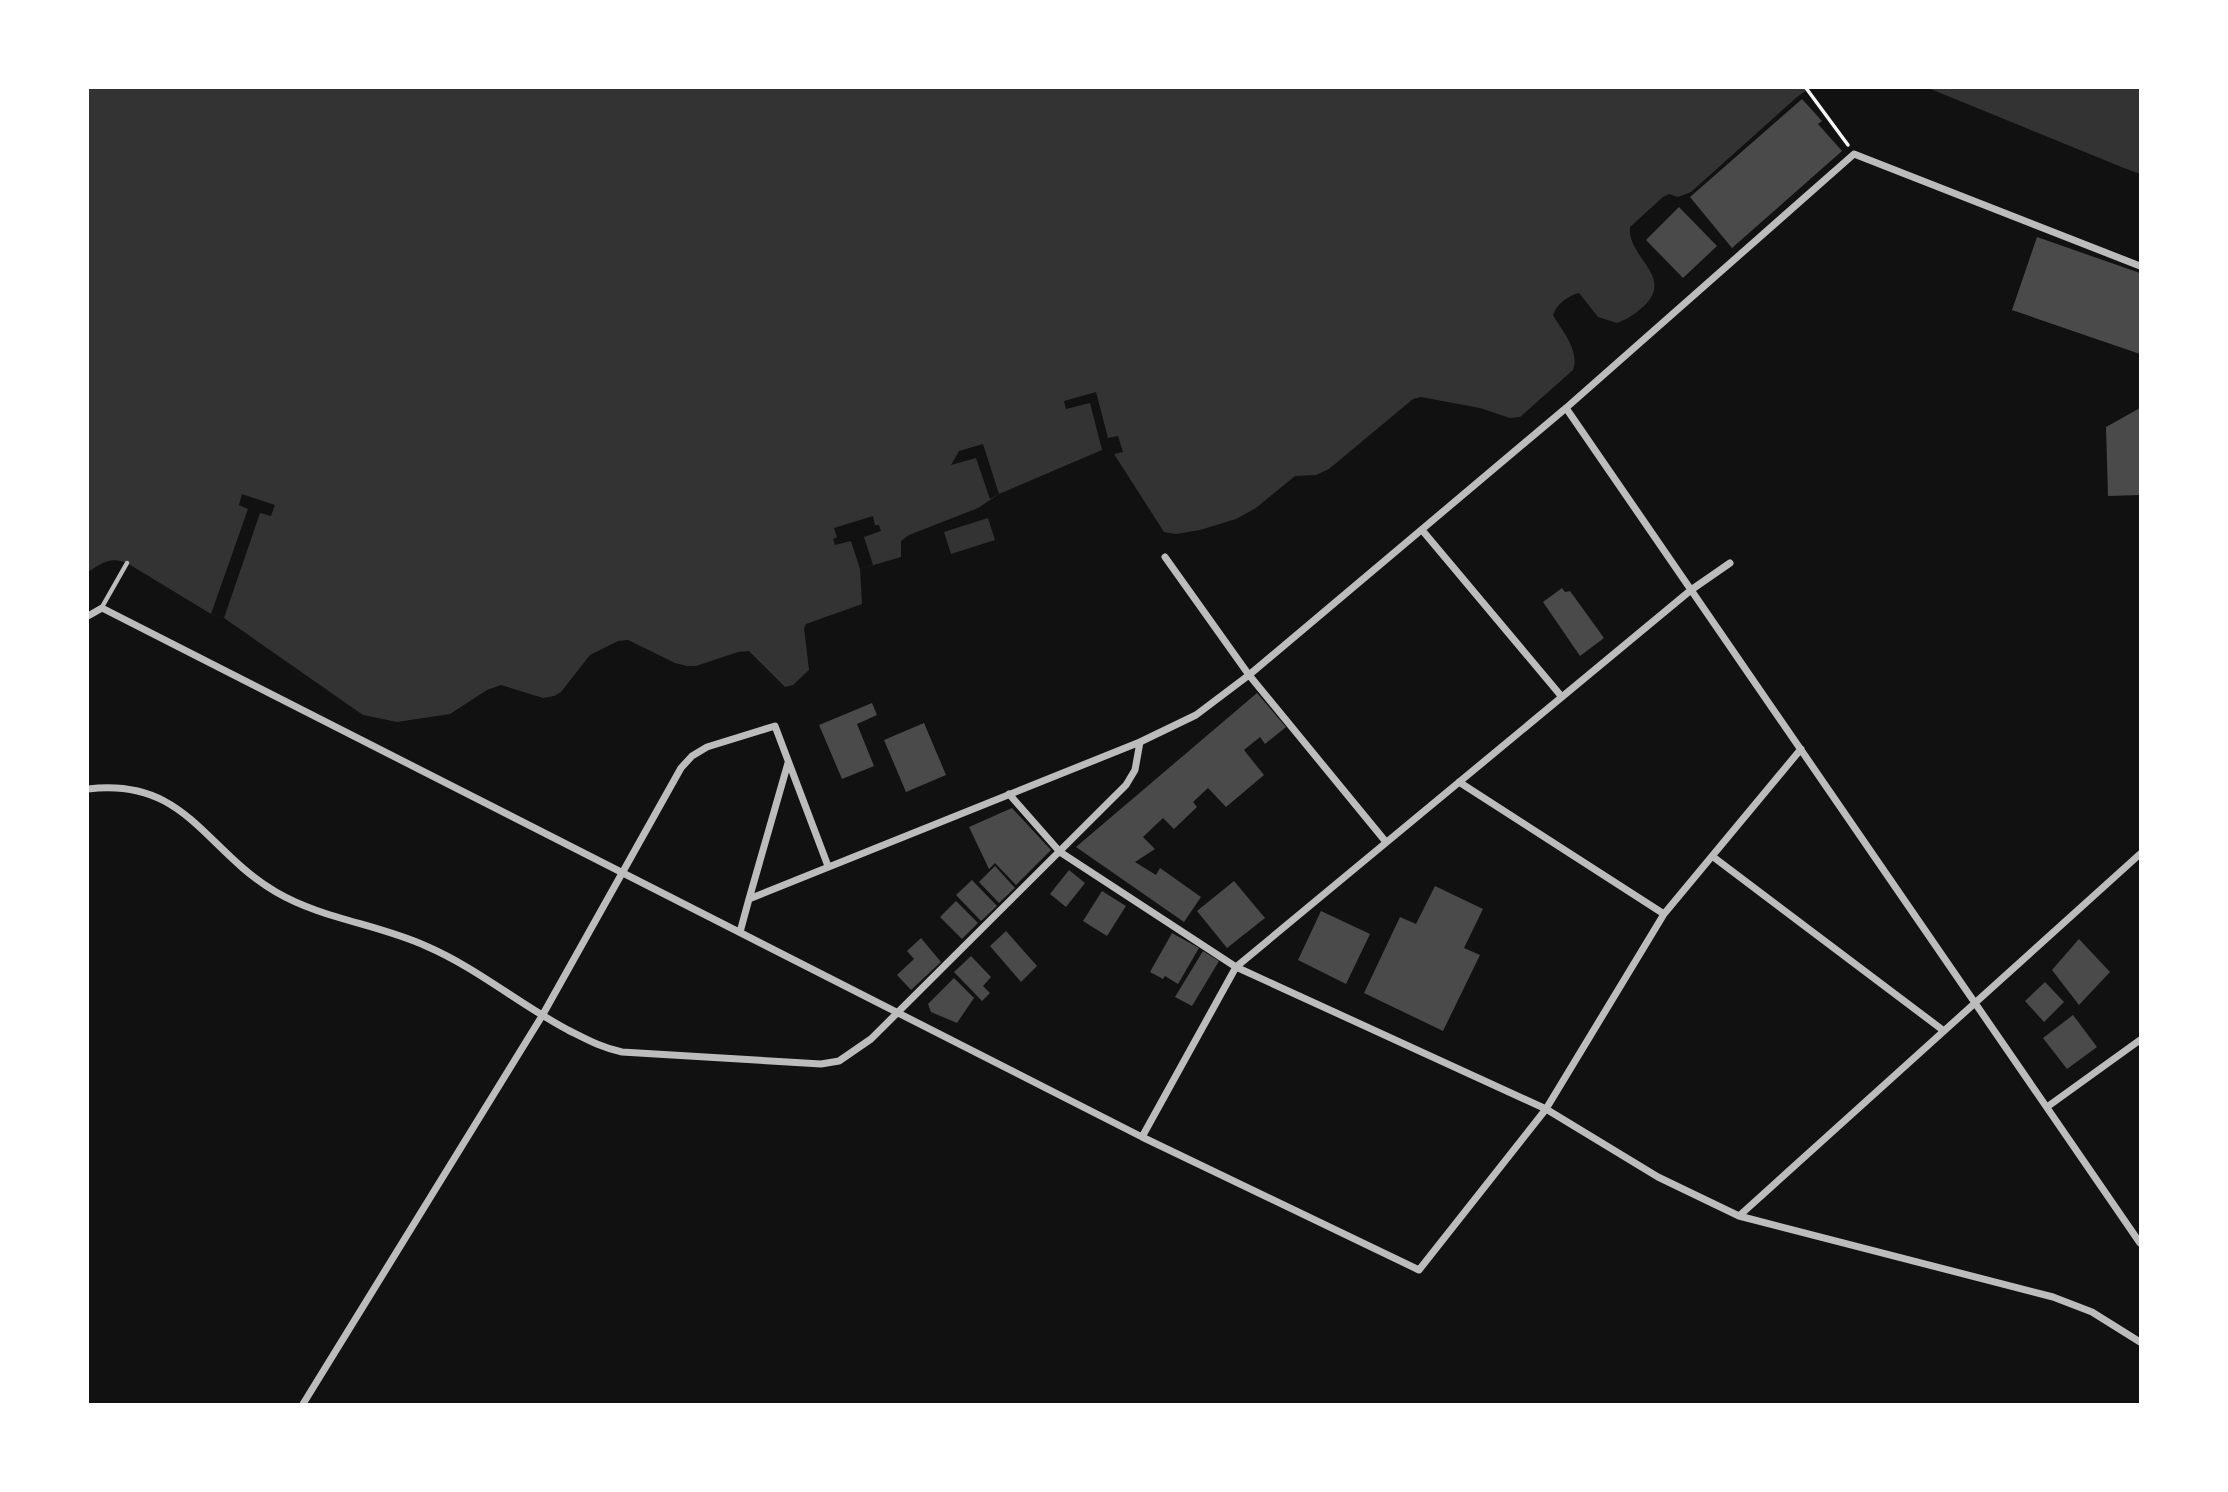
<svg xmlns="http://www.w3.org/2000/svg" width="2228" height="1492" viewBox="0 0 2228 1492" font-family="'Roboto Condensed',sans-serif">
<style>
.water{fill:#333}
.pier{fill:#111}
.building{fill:#4a4a4a}
.lines{fill:none;stroke-linecap:round;stroke-linejoin:round}
.path{stroke:#f5f5f5;stroke-width:3.5}
.service{stroke:#bcbcbc;stroke-width:4.5}
.minor{stroke:#bcbcbc;stroke-width:7}
</style>
<rect width="100%" height="100%" fill="#111"/>
<path class="water" d="M 88,88 L 1810,88 L 1797,97 L 1691,192 L 1678,197 L 1669,194 L 1663,197 L 1630,227 C 1627,258 1675,276 1644,306 C 1635,314 1628,319 1617,323 L 1598,317 L 1579,293 C 1567,296 1557,304 1553,315 C 1562,331 1580,350 1573,370 L 1520,417 L 1510,418 L 1480,408 L 1421,397 L 1413,399 L 1329,469 L 1316,475 L 1295,476 L 1256,508 L 1236,519 L 1200,530 L 1176,534 L 1164,532 L 1114,454 L 1109,450 L 1102,450 L 999,494 L 978,508 L 909,535 L 901,541 L 901,557 L 860,569 L 862,604 L 806,624 L 804,628 L 809,670 L 793,685 L 785,687 L 749,651 L 738,652 L 696,666 L 687,666 L 675,663 L 628,640 L 618,641 L 590,655 L 561,692 L 554,696 L 543,698 L 501,685 L 487,690 L 450,714 L 397,722 L 363,715 L 224,618 L 211,614 L 127,563 C 110,556 102,563 88,572 Z
M 1928,88 L 2140,88 L 2140,174 L 2124,168 Z
M 988,518 L 995,540 L 951,554 L 944,532 Z"/>
<path class="pier" d="M 1096,392 L 1108,438 L 1118,436 L 1123,452 L 1114,454 L 1109,450 L 1102,450 L 1090,403 L 1066,409 L 1064,401 Z
M 983,444 L 999,494 L 990,499 L 976,458 L 951,465 L 959,451 Z
M 242,494 L 275,505 L 271,516 L 260,513 L 224,618 L 211,614 L 248,509 L 239,505 Z
M 873,516 L 875,525 L 879,525 L 881,531 L 864,537 L 873,565 L 860,569 L 851,541 L 835,545 L 833,539 L 837,537 L 834,528 Z"/>
<path class="building" d="M 1802,99 L 1822,121 L 1818,124 L 1842,151 L 1732,248 L 1690,197 Z
M 1679,207 L 1717,246 L 1683,278 L 1646,240 Z
M 2037,237 L 2140,273 L 2140,354 L 2012,310 Z
M 2140,408 L 2140,495 L 2108,496 L 2106,427 Z
M 1562,588 L 1565,592 L 1570,591 L 1604,638 L 1580,656 L 1543,602 Z
M 1257,693 L 1286,727 L 1265,744 L 1260,737 L 1244,750 L 1264,775 L 1226,807 L 1208,788 L 1193,802 L 1197,807 L 1174,829 L 1163,818 L 1143,837 L 1155,849 L 1135,862 L 1156,875 L 1160,868 L 1201,897 L 1184,922 L 1076,847 Z
M 872,703 L 877,715 L 857,724 L 874,766 L 842,779 L 819,725 Z
M 924,723 L 946,775 L 906,792 L 884,740 Z
M 1012,808 L 1051,850 L 1016,885 L 995,863 L 989,869 L 969,827 Z
M 995,866 L 1015,888 L 999,903 L 979,882 Z
M 1069,870 L 1085,883 L 1066,907 L 1050,894 Z
M 972,880 L 997,906 L 981,921 L 956,895 Z
M 1234,881 L 1265,918 L 1227,948 L 1197,911 Z
M 1435,886 L 1483,909 L 1464,948 L 1480,955 L 1443,1031 L 1364,993 L 1400,917 L 1416,924 Z
M 1102,891 L 1126,906 L 1107,936 L 1083,921 Z
M 956,901 L 978,923 L 962,939 L 940,917 Z
M 1321,911 L 1370,934 L 1346,984 L 1298,960 Z
M 1006,931 L 1037,966 L 1021,982 L 990,946 Z
M 1172,933 L 1199,948 L 1178,984 L 1165,976 L 1163,979 L 1150,972 Z
M 921,938 L 941,962 L 911,990 L 897,975 L 914,959 L 907,951 Z
M 2079,939 L 2110,972 L 2079,1005 L 2052,970 Z
M 1203,951 L 1219,961 L 1192,1006 L 1175,997 Z
M 971,956 L 991,977 L 983,986 L 990,993 L 982,1001 L 954,972 Z
M 954,978 L 974,998 L 957,1023 L 931,1012 L 928,1004 Z
M 2045,982 L 2064,1002 L 2044,1022 L 2025,1001 Z
M 2073,1015 L 2097,1047 L 2067,1069 L 2043,1038 Z"/>
<g class="lines">
<path class="path" d="M 1806,88 L 1848,145"/>
<path class="service" d="M 102,607 L 127,563"/>
<path class="minor" d="M 1566,408 L 2140,1243
M 1422,530 L 1562,697
M 1165,557 L 1249,675 L 1386,842
M 88,616 L 102,608 L 1142,1137 L 1419,1270 L 1546,1109 L 1664,914 L 1801,749
M 1459,782 L 1664,914
M 88,789 C 186,777 204,850 276,892 C 322,919 378,924 426,946 C 477,968 519,1004 568,1030 C 586,1039 602,1048 622,1052 L 821,1064 L 839,1061 L 871,1039 L 1126,785 L 1135,770 L 1140,742
M 1009,794 L 1060,852 L 1236,967 L 1546,1109 L 1658,1177 L 1739,1216 L 2053,1297 L 2092,1312 L 2140,1342
M 1712,856 L 1944,1031
M 749,899 L 788,763
M 740,932 L 749,899 L 1140,742 L 1196,715 L 1249,675 L 1566,408 L 1854,154 L 2140,266
M 2047,1107 L 2140,1040
M 1142,1137 L 1236,967 L 1691,590 L 1730,563
M 1739,1216 L 2140,854
M 303,1404 L 542,1016 L 681,768 L 692,756 L 707,747 L 775,726 L 828,866"/>
</g>
<rect width="2228" height="1492" fill="none" stroke="#ffffff" stroke-width="178"/>
</svg>
